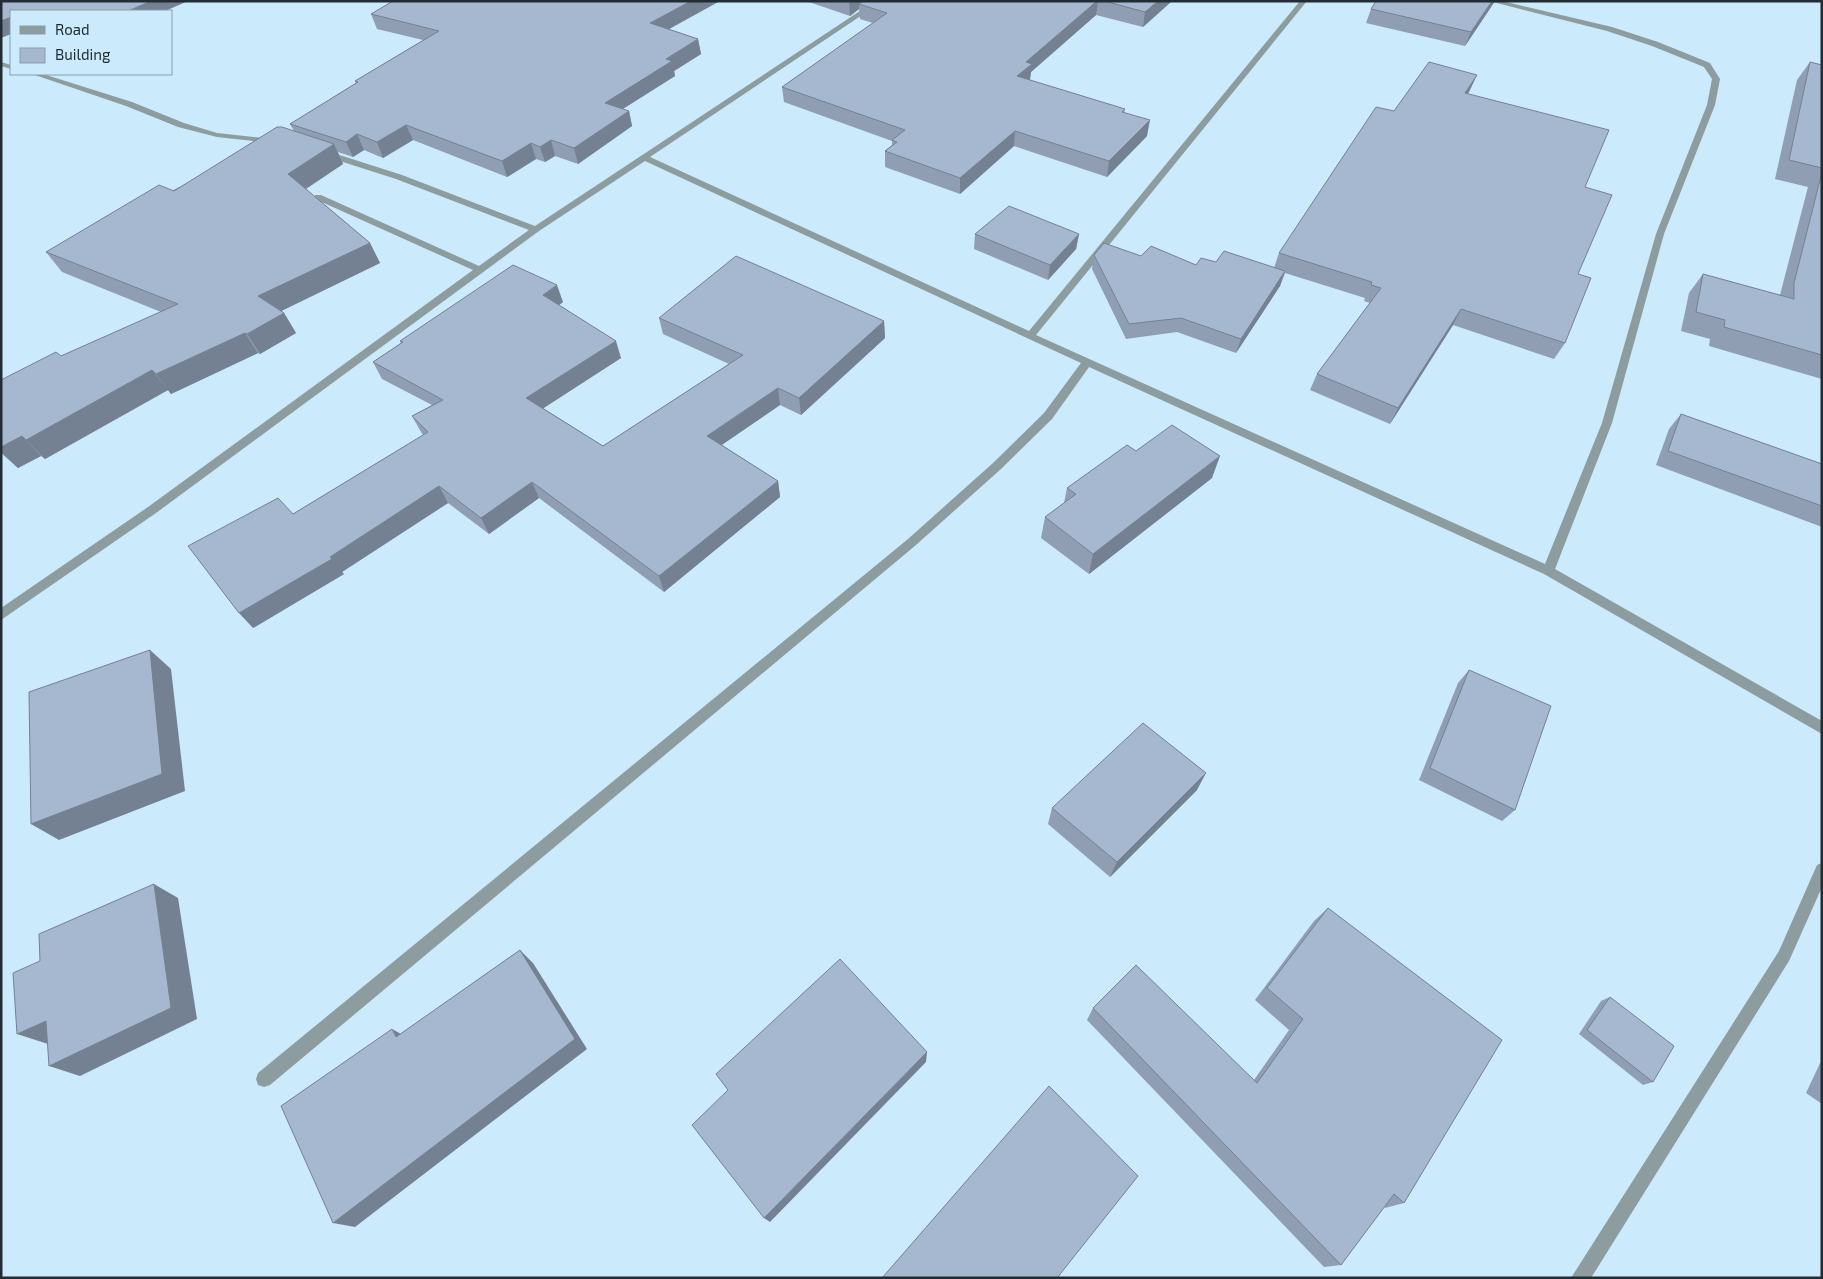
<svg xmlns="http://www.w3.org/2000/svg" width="1823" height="1279" viewBox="0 0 1823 1279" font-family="'Exo 2',sans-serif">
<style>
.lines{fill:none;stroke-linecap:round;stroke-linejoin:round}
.minor{fill:#8d9c9e;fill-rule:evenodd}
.wall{fill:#8f9eb3}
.shaded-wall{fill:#748192}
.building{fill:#a6b8d0;stroke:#748192}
</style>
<rect width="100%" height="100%" fill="#cbeafb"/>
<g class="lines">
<path class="minor" d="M 875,1 L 883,1 L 650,157 L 1029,331 L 1300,1 L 1307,1 L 1036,335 L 1545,564 L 1602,423 L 1656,234 L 1707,105 L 1712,79 L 1704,67 L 1652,46 L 1607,31 L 1489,1 L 1502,1 L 1612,27 L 1658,42 L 1710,63 L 1720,79 L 1715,105 L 1664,234 L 1612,423 L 1555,569 L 1822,721 L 1822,734 L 1544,574 L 1089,367 L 1052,419 L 1001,469 L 916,545 L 270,1085 L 264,1087 L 258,1085 L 256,1079 L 258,1073 L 908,539 L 993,463 L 1044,413 L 1081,363 L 645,161 L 539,231 L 156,513 L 1,620 L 1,608 L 148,507 L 473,270 L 315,199 L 315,195 L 321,195 L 479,266 L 529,230 L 396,179 L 321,155 L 321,151 L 327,151 L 402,175 L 535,226 Z
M 1,62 L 11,65 L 11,69 L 1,66 Z
M 32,74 L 43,74 L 132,102 L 184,123 L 217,133 L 273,139 L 277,141 L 273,143 L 217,137 L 178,127 L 126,106 Z
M 1822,863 L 1822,887 L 1789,961 L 1591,1278 L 1571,1278 L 1779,951 L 1817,865 Z"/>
</g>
<path class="wall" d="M 806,1 L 1172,1 L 1143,27 L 1096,15 L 1031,72 L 1030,79 L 1029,80 L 1125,109 L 1124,113 L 1147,136 L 1107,177 L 1014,146 L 960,194 L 885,167 L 885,151 L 892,145 L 892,141 L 784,102 L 782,87 L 873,23 L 860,19 L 859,9 L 850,16 Z
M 1376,1 L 1495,1 L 1465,46 L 1366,23 L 1371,9 Z
M 371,14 L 669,29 L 698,39 L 701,54 L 674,71 L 675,76 L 623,109 L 629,111 L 632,126 L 578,164 L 555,156 L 545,162 L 536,159 L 507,177 L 413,140 L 383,158 L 364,150 L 353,157 L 338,152 L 343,164 L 306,189 L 370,243 L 380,263 L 281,311 L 284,313 L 296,333 L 260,354 L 258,353 L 171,394 L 168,390 L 45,459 L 41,456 L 18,468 L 1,453 L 1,380 L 61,356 L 161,312 L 62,272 L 46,252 L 294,131 L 290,124 L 356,83 L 355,81 L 423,40 L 377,29 Z
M 1810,62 L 1822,65 L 1822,379 L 1709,346 L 1710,339 L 1681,331 L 1689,293 L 1703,274 L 1780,295 L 1808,187 L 1775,179 L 1797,80 Z
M 1470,90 L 1468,94 L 1585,187 L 1578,274 L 1565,343 L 1554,359 L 1453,325 L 1390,424 L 1310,390 L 1317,374 L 1370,303 L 1364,301 L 1365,298 L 1285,273 L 1280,286 L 1236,353 L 1177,332 L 1126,339 L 1092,269 L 1094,255 L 1141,256 L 1196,265 L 1216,262 L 1274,268 L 1279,253 L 1394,111 Z
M 975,234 L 1079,234 L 1076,249 L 1048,280 L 974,249 Z
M 563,302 L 559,305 L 621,358 L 543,408 L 603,446 L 729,364 L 663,334 L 659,318 L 884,321 L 885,338 L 801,415 L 780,405 L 722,445 L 778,481 L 780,497 L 664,592 L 539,498 L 489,534 L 448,503 L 342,572 L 344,574 L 253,628 L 293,514 L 423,435 L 421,432 L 412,416 L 432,405 L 382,379 L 373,362 L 401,343 L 400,341 Z
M 1681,414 L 1822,464 L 1822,527 L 1656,465 L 1669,429 Z
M 1136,451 L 1212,478 L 1089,574 L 1041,538 L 1045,517 L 1064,503 L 1067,488 Z
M 1469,670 L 1515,810 L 1502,821 L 1419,780 L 1458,683 Z
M 1197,790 L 1110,877 L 1048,824 L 1052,808 Z
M 1328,908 L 1404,1203 L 1385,1208 L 1384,1207 L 1341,1265 L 1324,1267 L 1087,1020 L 1093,1008 L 1254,1080 L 1289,1030 L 1255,1000 L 1314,921 Z
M 1610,997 L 1653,1082 L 1643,1085 L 1579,1034 L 1601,1001 Z
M 1822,1059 L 1822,1104 L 1806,1093 Z"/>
<path class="shaded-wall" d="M 151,1 L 188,1 L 165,11 L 128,11 Z
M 691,1 L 720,1 L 653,38 L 650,23 Z
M 849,1 L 871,1 L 859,4 L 859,9 L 850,16 Z
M 1097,1 L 1098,1 L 1096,15 L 1031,72 L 1030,79 L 1015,92 L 1017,76 L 1026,62 Z
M 1158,1 L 1172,1 L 1143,27 L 1145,12 Z
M 1492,1 L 1495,1 L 1465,46 L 1471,32 Z
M 11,17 L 11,34 L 1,38 L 1,21 Z
M 698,39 L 701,54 L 674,71 L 675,76 L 608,118 L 605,103 L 666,59 Z
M 1477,75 L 1470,90 L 1458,109 L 1465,93 Z
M 629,111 L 632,126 L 578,164 L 574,148 Z
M 1150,120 L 1147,136 L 1107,177 L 1109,161 Z
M 406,125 L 413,140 L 383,158 L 377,142 Z
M 1015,131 L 1014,146 L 960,194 L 960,178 Z
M 357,134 L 364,150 L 353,157 L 346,142 Z
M 551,140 L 555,156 L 545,162 L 540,147 Z
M 531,143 L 536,159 L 507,177 L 502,161 Z
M 334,144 L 343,164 L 298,194 L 288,174 Z
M 1079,234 L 1076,249 L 1048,280 L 1050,265 Z
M 370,243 L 380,263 L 271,316 L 258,296 Z
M 1285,271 L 1280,286 L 1236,353 L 1241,339 Z
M 557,285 L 563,302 L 549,312 L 543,295 Z
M 1461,309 L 1453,325 L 1390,424 L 1398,408 Z
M 284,313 L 296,333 L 260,354 L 247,334 Z
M 884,321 L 885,338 L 801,415 L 799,398 Z
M 245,333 L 258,353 L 171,394 L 156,374 Z
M 616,341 L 621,358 L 533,415 L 526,398 Z
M 152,370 L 168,390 L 45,459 L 26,440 Z
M 778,388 L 780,405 L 711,452 L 707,436 Z
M 22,436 L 41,456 L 18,468 L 1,452 L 1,447 Z
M 1220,456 L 1212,478 L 1089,574 L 1093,554 Z
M 778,481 L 780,497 L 664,592 L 659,576 Z
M 532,482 L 539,498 L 489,534 L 481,518 Z
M 439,486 L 448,503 L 342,572 L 344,574 L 253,628 L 239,613 L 330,557 Z
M 150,650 L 171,669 L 185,791 L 59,840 L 31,824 Z
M 1206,773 L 1197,790 L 1110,877 L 1117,862 Z
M 154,884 L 178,898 L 197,1019 L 80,1076 L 49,1066 Z
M 520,950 L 533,963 L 587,1049 L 355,1227 L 333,1223 Z
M 46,1021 L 48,1044 L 17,1034 Z
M 392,1029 L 410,1039 L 396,1037 Z
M 927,1052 L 926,1062 L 770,1222 L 764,1218 Z"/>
<path class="building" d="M 1,1 L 151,1 L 128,11 L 11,11 L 11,17 L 1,21 Z
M 393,1 L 691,1 L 650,23 L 698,39 L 666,59 L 672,61 L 605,103 L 629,111 L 574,148 L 551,140 L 540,147 L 531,143 L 502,161 L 406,125 L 377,142 L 357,134 L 346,142 L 290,124 L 358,82 L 355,81 L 439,31 L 371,14 Z
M 864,1 L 1097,1 L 1026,62 L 1032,64 L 1017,76 L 1125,109 L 1122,112 L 1150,120 L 1109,161 L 1015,131 L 960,178 L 885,151 L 897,142 L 892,140 L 905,130 L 782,87 L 887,13 L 859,4 Z
M 1104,1 L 1158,1 L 1145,12 Z
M 1376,1 L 1492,1 L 1471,32 L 1371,9 Z
M 1429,62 L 1477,75 L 1465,93 L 1609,130 L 1585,187 L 1612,195 L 1578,274 L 1591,278 L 1565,343 L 1461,309 L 1398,408 L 1317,374 L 1381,288 L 1371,285 L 1372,282 L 1279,253 L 1376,107 L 1394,111 Z
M 1810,62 L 1822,65 L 1822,168 L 1789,160 Z
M 277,127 L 282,127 L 334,144 L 288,174 L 370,243 L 258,296 L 284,313 L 247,334 L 245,333 L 156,374 L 152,370 L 26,440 L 22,436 L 1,447 L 1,380 L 56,352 L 61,356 L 178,304 L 46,252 L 159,185 L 174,191 Z
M 1822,172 L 1822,355 L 1724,327 L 1725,320 L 1696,312 L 1703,274 L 1794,299 L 1794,283 Z
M 1009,206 L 1079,234 L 1050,265 L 975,234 Z
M 1104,243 L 1141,256 L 1151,246 L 1196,265 L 1201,258 L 1216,262 L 1224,251 L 1285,271 L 1241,339 L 1181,318 L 1129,324 L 1094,255 Z
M 736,256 L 884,321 L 799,398 L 778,388 L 707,436 L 778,481 L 659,576 L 532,482 L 481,518 L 439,486 L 330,557 L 332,559 L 239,613 L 188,546 L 278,498 L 293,514 L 428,432 L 412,416 L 443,400 L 373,362 L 403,342 L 400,341 L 513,265 L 557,285 L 543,295 L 616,341 L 526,398 L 603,446 L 743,355 L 659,318 Z
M 1681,414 L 1822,464 L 1822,506 L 1668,451 Z
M 1172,425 L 1220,456 L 1093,554 L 1045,517 L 1076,494 L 1067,488 L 1127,445 L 1136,451 Z
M 150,650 L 162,774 L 31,824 L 29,692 Z
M 1469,670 L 1551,706 L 1515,810 L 1430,768 Z
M 1143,723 L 1206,773 L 1117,862 L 1052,808 Z
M 154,884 L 171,1008 L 49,1066 L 46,1021 L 17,1034 L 13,973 L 40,961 L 39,934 Z
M 1328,908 L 1502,1040 L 1404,1203 L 1394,1194 L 1341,1265 L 1093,1008 L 1136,965 L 1257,1083 L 1303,1019 L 1267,988 Z
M 520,950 L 575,1039 L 333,1223 L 281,1106 L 392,1029 L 396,1037 Z
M 840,959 L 927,1052 L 764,1218 L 692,1125 L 728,1090 L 716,1074 Z
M 1610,997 L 1674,1046 L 1653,1082 L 1587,1030 Z
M 1049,1086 L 1138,1176 L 1057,1278 L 882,1278 Z"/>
<rect width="1823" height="1279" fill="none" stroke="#212d33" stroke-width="5"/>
<rect x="10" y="10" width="162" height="65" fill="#cbeafb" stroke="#879eab"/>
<rect x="20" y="26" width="25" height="8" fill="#8d9c9e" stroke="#879eab"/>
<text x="55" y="35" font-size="15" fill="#212d33">Road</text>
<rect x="20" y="48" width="25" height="15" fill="#a6b8d0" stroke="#879eab"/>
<text x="55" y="60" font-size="15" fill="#212d33">Building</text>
</svg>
